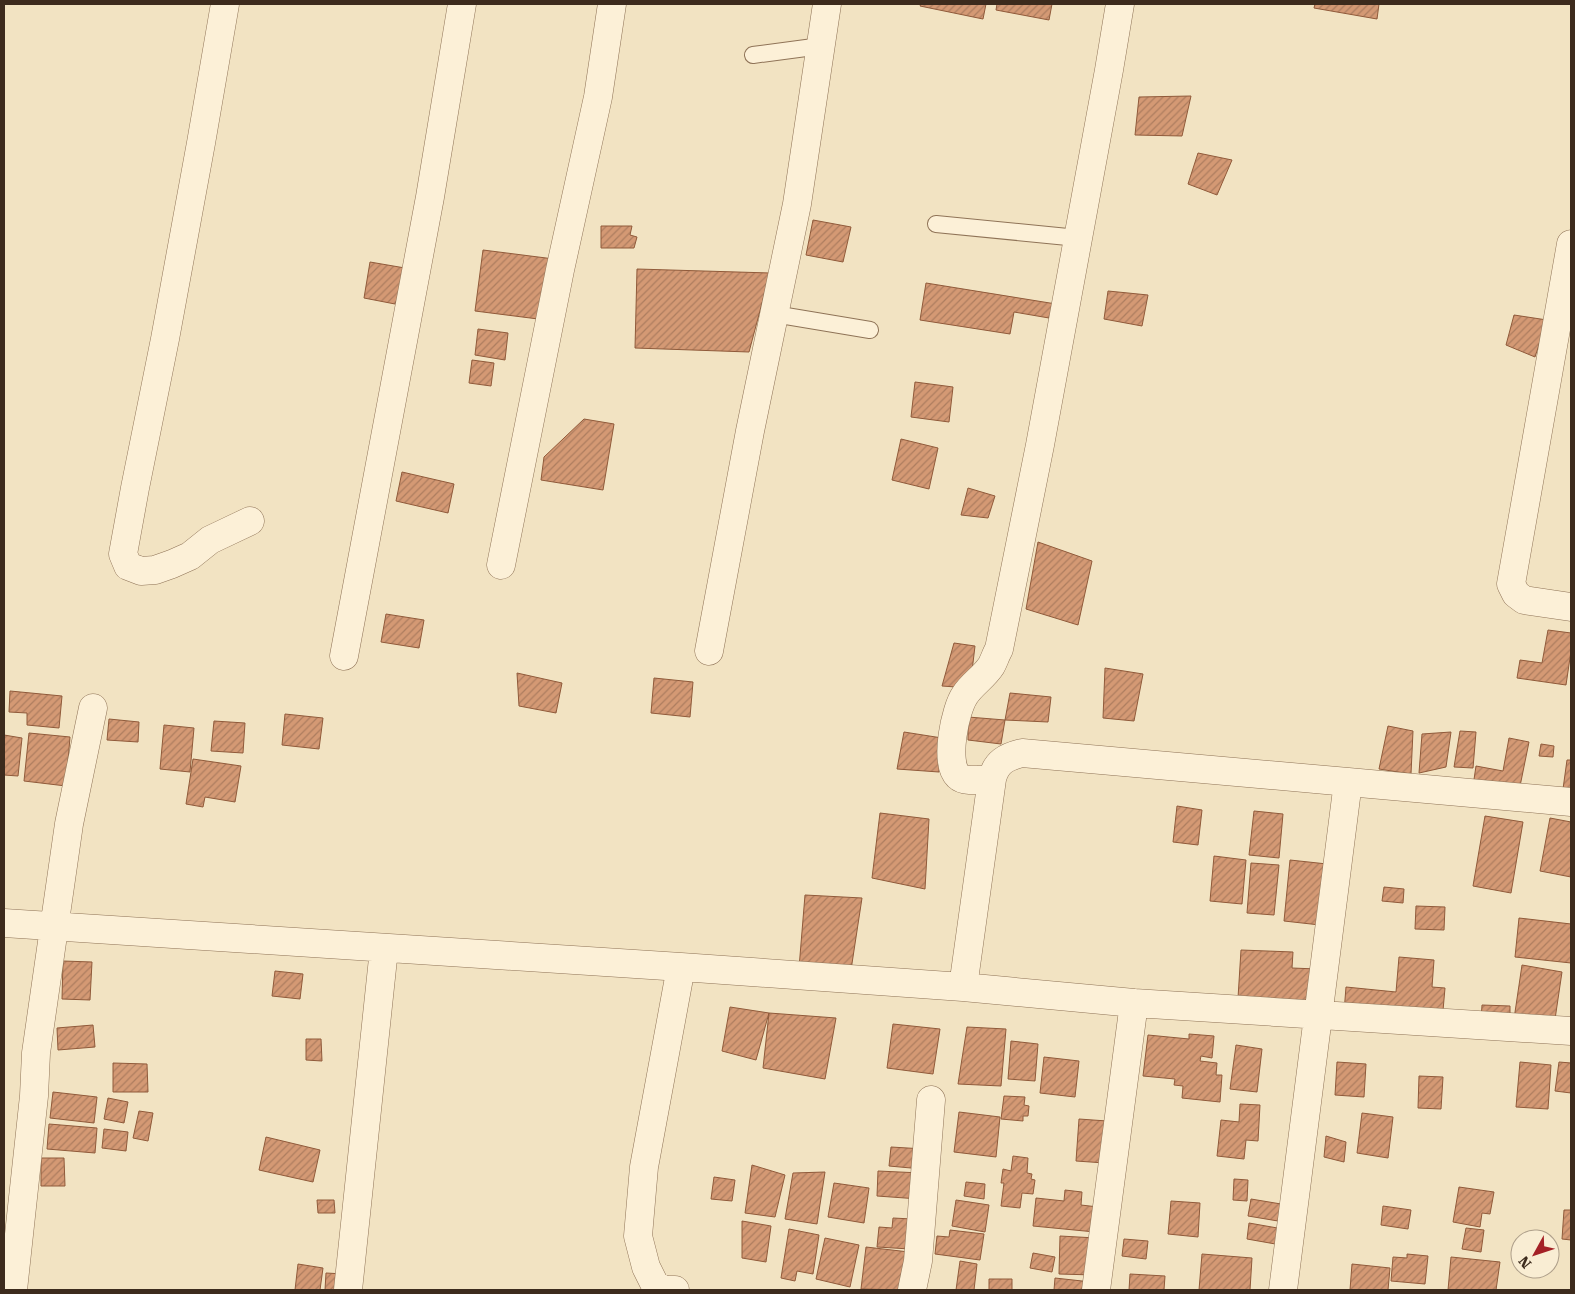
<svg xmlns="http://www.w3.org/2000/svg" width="1575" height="1294" viewBox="0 0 1575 1294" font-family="'Roboto Serif',serif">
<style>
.building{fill:url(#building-hatch);stroke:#905a3a}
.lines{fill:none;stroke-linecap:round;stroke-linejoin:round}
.service-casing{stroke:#8f7357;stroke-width:18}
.minor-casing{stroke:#8f7357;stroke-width:29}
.service{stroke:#fcf0d7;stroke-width:16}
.minor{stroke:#fcf0d7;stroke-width:28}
</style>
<defs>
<pattern id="building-hatch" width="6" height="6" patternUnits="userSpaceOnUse" patternTransform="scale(1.25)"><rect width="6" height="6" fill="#d49974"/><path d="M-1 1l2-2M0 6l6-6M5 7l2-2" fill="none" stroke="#ad7d5f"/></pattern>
</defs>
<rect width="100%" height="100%" fill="#f2e3c2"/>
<path class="building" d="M 921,4 L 986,4 L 983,19 L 920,6 Z
M 997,4 L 1052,4 L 1049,20 L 996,10 Z
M 1315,4 L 1379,4 L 1377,19 L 1314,8 Z
M 1191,96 L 1182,136 L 1135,135 L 1139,97 Z
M 1198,153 L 1232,160 L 1217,195 L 1188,184 Z
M 813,220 L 851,227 L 843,262 L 806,255 Z
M 601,226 L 632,226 L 630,235 L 637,237 L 634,248 L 601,248 Z
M 483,250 L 554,259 L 546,320 L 475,311 Z
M 370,262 L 405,268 L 402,290 L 395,304 L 364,298 Z
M 637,269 L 770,273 L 749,352 L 635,348 Z
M 926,283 L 1056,304 L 1049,318 L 1014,312 L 1010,334 L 920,320 Z
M 1108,291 L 1148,295 L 1142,326 L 1104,319 Z
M 1514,315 L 1547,320 L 1535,357 L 1506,345 Z
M 478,329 L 508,333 L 505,360 L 475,355 Z
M 472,360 L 494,363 L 491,386 L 469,383 Z
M 915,382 L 953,387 L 949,422 L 911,417 Z
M 584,419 L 614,424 L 603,490 L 541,480 L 544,457 Z
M 901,439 L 938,448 L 929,489 L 892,480 Z
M 402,472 L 454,484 L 448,513 L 396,501 Z
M 968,488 L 995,496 L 988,518 L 961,515 Z
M 1038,542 L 1092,561 L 1078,625 L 1026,609 Z
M 386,614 L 424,620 L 419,648 L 381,642 Z
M 1548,630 L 1571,633 L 1571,651 L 1566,685 L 1517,678 L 1520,660 L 1542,663 Z
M 954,643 L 975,646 L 970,688 L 942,686 Z
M 1105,668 L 1143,674 L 1134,721 L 1103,718 Z
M 517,673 L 562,683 L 556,713 L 519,706 Z
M 654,678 L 693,682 L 690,717 L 651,713 Z
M 10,691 L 62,696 L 59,728 L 27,725 L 27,713 L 9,712 Z
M 1010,693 L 1051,697 L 1048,722 L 1005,720 Z
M 285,714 L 323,718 L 319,749 L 282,745 Z
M 968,717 L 1005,720 L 1001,744 L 968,740 Z
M 109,719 L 139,722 L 138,742 L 107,740 Z
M 214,721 L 245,723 L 243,753 L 211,751 Z
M 164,725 L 194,728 L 190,772 L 160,769 Z
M 1388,726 L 1413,731 L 1411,774 L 1379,769 Z
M 1460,731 L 1476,732 L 1473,768 L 1454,767 Z
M 904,732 L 942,738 L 939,772 L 897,769 Z
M 1451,732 L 1446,767 L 1419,773 L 1422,734 Z
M 29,733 L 70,737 L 66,786 L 24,781 Z
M 4,735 L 22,738 L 18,776 L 4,775 Z
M 1509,738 L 1529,742 L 1517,801 L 1472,793 L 1476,766 L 1503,771 Z
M 1541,744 L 1554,746 L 1553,757 L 1539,756 Z
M 193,759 L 241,766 L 235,802 L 205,797 L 203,807 L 186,804 Z
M 1567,760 L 1571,760 L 1571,790 L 1563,789 Z
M 1177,806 L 1202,810 L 1198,845 L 1173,842 Z
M 1254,811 L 1283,814 L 1279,858 L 1249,855 Z
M 880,813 L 929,819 L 925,889 L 872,878 Z
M 1485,816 L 1523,822 L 1511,893 L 1473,886 Z
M 1550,818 L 1571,822 L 1571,877 L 1540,871 Z
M 1214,856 L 1246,860 L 1242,904 L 1210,901 Z
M 1290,860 L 1327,864 L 1320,925 L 1284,921 Z
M 1251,863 L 1279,865 L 1274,915 L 1247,913 Z
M 1384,887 L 1404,889 L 1403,903 L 1382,901 Z
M 805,895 L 862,898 L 851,970 L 799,968 Z
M 1416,906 L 1445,907 L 1444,930 L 1415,929 Z
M 1519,918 L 1571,924 L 1571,963 L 1515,957 Z
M 1241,950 L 1293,952 L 1292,968 L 1317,969 L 1315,1009 L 1238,998 Z
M 1399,957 L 1434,960 L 1432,987 L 1445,988 L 1442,1022 L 1344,1012 L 1346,987 L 1396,992 Z
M 63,961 L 92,962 L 90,1000 L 62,999 Z
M 1522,965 L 1562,972 L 1554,1026 L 1514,1019 Z
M 275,971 L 303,974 L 300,999 L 272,996 Z
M 1482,1005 L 1510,1006 L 1510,1021 L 1481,1020 Z
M 730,1007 L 769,1013 L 756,1060 L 722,1051 Z
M 769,1013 L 836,1018 L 825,1079 L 763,1068 Z
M 893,1024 L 940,1029 L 933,1074 L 887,1068 Z
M 93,1025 L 95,1047 L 58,1050 L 57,1028 Z
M 967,1027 L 1006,1029 L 1001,1086 L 958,1084 Z
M 1189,1034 L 1214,1036 L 1212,1058 L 1201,1056 L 1200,1061 L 1217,1063 L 1216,1075 L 1222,1075 L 1220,1102 L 1182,1098 L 1183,1086 L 1174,1085 L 1175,1079 L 1143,1076 L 1148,1035 L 1189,1039 Z
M 306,1039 L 321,1039 L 322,1061 L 306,1060 Z
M 1011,1041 L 1038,1044 L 1035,1081 L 1008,1079 Z
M 1236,1045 L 1262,1049 L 1257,1092 L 1230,1089 Z
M 1044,1057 L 1079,1061 L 1075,1097 L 1040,1093 Z
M 1337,1062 L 1366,1064 L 1364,1097 L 1335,1095 Z
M 1520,1062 L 1551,1065 L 1548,1109 L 1516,1107 Z
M 1559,1062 L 1571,1063 L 1571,1093 L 1555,1091 Z
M 113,1063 L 147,1064 L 148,1092 L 113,1092 Z
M 1419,1076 L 1443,1077 L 1441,1109 L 1418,1108 Z
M 53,1092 L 97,1097 L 94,1123 L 50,1118 Z
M 1004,1096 L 1025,1097 L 1024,1105 L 1029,1106 L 1028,1116 L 1023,1116 L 1023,1121 L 1001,1119 Z
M 108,1098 L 128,1102 L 124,1123 L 104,1119 Z
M 1240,1104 L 1260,1105 L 1258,1141 L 1246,1140 L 1244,1159 L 1217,1156 L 1221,1120 L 1239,1122 Z
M 139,1111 L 153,1113 L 148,1141 L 133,1138 Z
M 959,1112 L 1000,1117 L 996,1157 L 954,1152 Z
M 1362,1113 L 1393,1117 L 1388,1158 L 1357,1153 Z
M 1079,1119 L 1107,1121 L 1105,1163 L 1076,1161 Z
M 49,1124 L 97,1128 L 95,1153 L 47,1149 Z
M 104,1129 L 128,1132 L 126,1151 L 102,1148 Z
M 1326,1136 L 1346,1142 L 1344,1162 L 1324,1157 Z
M 266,1137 L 320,1150 L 313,1182 L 259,1170 Z
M 891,1147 L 924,1149 L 922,1169 L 889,1166 Z
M 1013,1156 L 1028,1158 L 1027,1173 L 1032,1174 L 1031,1179 L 1035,1180 L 1033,1194 L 1022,1193 L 1020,1208 L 1001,1206 L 1004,1183 L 1001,1183 L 1003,1169 L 1011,1171 Z
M 41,1158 L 64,1158 L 65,1186 L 41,1186 Z
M 752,1165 L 785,1175 L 775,1217 L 745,1213 Z
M 878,1171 L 921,1173 L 919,1199 L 877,1196 Z
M 825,1172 L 817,1224 L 785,1219 L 793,1173 Z
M 714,1177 L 735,1180 L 732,1201 L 711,1199 Z
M 1234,1179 L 1248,1180 L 1247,1201 L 1233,1200 Z
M 966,1182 L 985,1184 L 984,1199 L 964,1196 Z
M 834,1183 L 869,1188 L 864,1223 L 828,1217 Z
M 1459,1187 L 1494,1192 L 1490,1214 L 1482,1213 L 1480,1227 L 1453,1222 Z
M 1065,1190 L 1082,1192 L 1081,1205 L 1098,1207 L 1095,1232 L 1033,1226 L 1036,1198 L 1064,1201 Z
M 1251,1199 L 1281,1204 L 1278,1221 L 1248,1216 Z
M 317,1200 L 334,1200 L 335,1213 L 318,1213 Z
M 956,1200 L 989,1205 L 985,1232 L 952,1226 Z
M 1171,1201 L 1200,1203 L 1198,1237 L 1168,1234 Z
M 1383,1206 L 1411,1210 L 1408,1229 L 1381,1225 Z
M 1564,1210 L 1571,1210 L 1571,1240 L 1562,1239 Z
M 893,1218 L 912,1219 L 910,1249 L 877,1247 L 879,1227 L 892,1228 Z
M 742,1221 L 771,1226 L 766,1262 L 742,1258 Z
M 1249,1223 L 1283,1229 L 1281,1245 L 1247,1239 Z
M 1466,1228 L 1484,1230 L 1481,1252 L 1462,1249 Z
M 789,1229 L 819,1235 L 813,1274 L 797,1271 L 795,1281 L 781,1278 Z
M 950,1230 L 984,1234 L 980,1260 L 935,1254 L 937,1236 L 949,1237 Z
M 1060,1236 L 1096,1238 L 1094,1275 L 1059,1274 Z
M 825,1238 L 859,1245 L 850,1287 L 816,1279 Z
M 1124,1239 L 1148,1241 L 1146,1259 L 1122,1256 Z
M 866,1247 L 909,1252 L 906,1290 L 861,1289 Z
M 1033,1253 L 1055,1257 L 1052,1272 L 1030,1268 Z
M 1202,1254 L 1252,1258 L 1250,1290 L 1199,1290 Z
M 1407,1254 L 1428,1256 L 1425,1284 L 1391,1281 L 1393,1257 L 1407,1258 Z
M 1451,1257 L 1500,1262 L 1496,1290 L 1448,1290 Z
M 960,1261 L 977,1264 L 974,1290 L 956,1290 Z
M 298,1264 L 323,1268 L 320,1290 L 295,1290 Z
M 1352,1264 L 1390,1268 L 1388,1290 L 1350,1290 Z
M 326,1273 L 344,1274 L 343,1290 L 325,1290 Z
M 1130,1274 L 1165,1276 L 1164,1290 L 1129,1290 Z
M 1055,1278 L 1091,1282 L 1090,1290 L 1054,1290 Z
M 989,1279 L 1012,1279 L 1012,1290 L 989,1290 Z"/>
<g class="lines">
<defs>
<path id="service" d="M 753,55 L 821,46
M 936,224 L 1078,238
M 774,314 L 870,330"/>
<path id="minor" d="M 225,4 L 201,143 L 165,339 L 135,488 L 123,554 L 128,566 L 141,571 L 155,570 L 172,564 L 190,556 L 210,540 L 250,521
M 1571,244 L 1511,584 L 1516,594 L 1524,600 L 1571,607
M 501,565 L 560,270 L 598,97 L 612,4
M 709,651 L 750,431 L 797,204 L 827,4
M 344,656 L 430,197 L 462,4
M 992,779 C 996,762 1006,757 1022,753 L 1348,782
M 4,923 L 681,967 L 963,987 L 1134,1003 L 1571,1031
M 963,987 L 992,779 C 983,779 965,783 958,776 C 944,763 955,709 965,695 C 972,684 984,677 991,666 C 994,661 996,654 999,649 L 1040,445 L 1109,70 L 1120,4
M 13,1290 L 34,1096 L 36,1053 L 69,824 L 93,708
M 348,1290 L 384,949
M 675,1290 L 665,1290 L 655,1285 L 646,1267 L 638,1236 L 644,1167 L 681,967
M 912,1290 L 918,1261 L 931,1100
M 1096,1290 L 1134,1003
M 1283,1290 L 1348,782 L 1571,802"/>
</defs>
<use href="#service" class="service-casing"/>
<use href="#minor" class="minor-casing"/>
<use href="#service" class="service"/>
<use href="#minor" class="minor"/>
</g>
<rect width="1575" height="1294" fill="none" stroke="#3d2b1d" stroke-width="10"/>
<g transform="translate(1535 1254) rotate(230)"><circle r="24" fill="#f9edd3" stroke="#ae9f8a"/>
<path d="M0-4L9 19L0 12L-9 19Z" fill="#a42126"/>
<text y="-8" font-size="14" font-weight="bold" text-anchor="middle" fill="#3d2b1d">N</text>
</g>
</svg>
